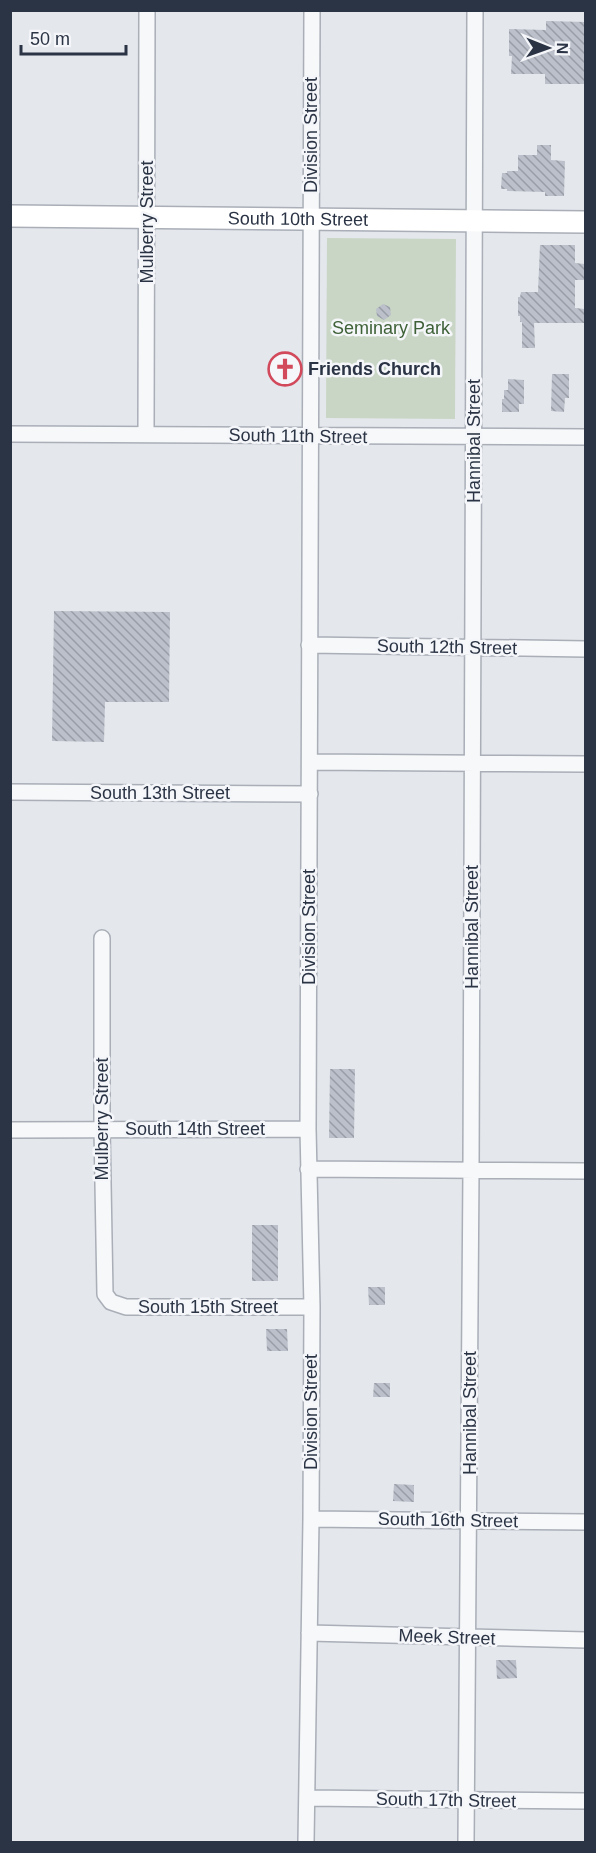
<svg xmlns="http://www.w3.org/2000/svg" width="596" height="1853" viewBox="0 0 596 1853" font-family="Arial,sans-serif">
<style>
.park{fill:#c9d6c5}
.building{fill:url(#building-back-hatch)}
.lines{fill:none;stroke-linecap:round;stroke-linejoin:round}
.street-casing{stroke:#a9aeb7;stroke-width:18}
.secondary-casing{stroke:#a9aeb7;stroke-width:24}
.street{stroke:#f7f8fa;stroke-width:15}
.secondary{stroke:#fff;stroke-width:21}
.labels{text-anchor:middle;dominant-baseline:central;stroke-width:5;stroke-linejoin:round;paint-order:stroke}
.street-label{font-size:18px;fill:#2b3445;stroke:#f4f6f9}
.park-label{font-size:18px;fill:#3f6138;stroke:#f4f6f9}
.poi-label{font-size:18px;font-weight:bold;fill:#2b3445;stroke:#f4f6f9;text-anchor:start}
</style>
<defs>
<pattern id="building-back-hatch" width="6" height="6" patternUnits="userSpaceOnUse" patternTransform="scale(1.5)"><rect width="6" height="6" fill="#bbc0ca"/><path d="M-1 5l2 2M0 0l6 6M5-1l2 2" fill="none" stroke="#989da6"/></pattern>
</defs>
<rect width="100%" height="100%" fill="#e4e7ec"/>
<path class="park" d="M 327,238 L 456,239 L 455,419 L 326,418 Z"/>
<path class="building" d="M 546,21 L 585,22 L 585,84 L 545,84 L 545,74 L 511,74 L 512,56 L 509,56 L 509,29 L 546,30 Z
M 537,145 L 551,145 L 551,160 L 565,161 L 564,196 L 545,196 L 545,192 L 507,191 L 507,189 L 501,189 L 502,173 L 507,173 L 507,171 L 518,171 L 518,155 L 537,155 Z
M 540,245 L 575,245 L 575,263 L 585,264 L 585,280 L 575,280 L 575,308 L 585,309 L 585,323 L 534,323 L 535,348 L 522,348 L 522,322 L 520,322 L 520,316 L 518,316 L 518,297 L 520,297 L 521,292 L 538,292 Z
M 383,304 L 390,307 L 391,315 L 384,320 L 377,316 L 376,309 Z
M 552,374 L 569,374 L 569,398 L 565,398 L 564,412 L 551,411 Z
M 508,379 L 524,380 L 524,404 L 519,404 L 519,412 L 502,412 L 502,399 L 504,399 L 504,390 L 508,390 Z
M 54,611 L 170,612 L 169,702 L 105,702 L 104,742 L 52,741 Z
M 330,1069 L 355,1069 L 354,1138 L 329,1138 Z
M 252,1225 L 278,1225 L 278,1281 L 252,1281 Z
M 368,1287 L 385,1287 L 385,1305 L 369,1305 Z
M 266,1329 L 287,1329 L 288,1351 L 267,1351 Z
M 374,1383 L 390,1383 L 390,1397 L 373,1397 Z
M 394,1484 L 414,1485 L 414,1502 L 393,1501 Z
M 496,1660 L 516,1660 L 517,1678 L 497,1679 Z"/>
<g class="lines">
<defs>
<path id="street" d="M 10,434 L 586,437
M 146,434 L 147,10
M 309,645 L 586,649
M 310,762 L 586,764
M 10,792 L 310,794
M 102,938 L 102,1128 L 105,1294 L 111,1302 L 126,1307 L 312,1307
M 10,1130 L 308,1129
M 308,1169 L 586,1171
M 311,1519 L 586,1522
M 309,1633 L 586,1640
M 307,1798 L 586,1801
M 306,1842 L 311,1519 L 312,1307 L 308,1129 L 312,10
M 466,1842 L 471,1170 L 475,10"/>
<g id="secondary">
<path id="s1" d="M 10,216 L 586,222"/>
</g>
</defs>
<use href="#street" class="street-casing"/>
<use href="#secondary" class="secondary-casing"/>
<use href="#street" class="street"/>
<use href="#secondary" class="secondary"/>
</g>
<defs>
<symbol id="church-ring" viewBox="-11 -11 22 22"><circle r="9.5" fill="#f4f6f9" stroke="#d1495b" stroke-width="1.5"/><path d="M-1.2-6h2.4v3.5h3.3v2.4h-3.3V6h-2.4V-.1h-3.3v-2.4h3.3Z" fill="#d1495b"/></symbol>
</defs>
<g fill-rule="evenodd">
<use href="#church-ring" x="266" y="350" width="38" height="38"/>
</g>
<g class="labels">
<g class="street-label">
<text transform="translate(311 135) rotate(-90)">Division Street</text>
<text stroke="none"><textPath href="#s1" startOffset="288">South 10th Street</textPath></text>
<text transform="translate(147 222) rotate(-90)">Mulberry Street</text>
<text transform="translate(298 436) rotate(1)">South 11th Street</text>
<text transform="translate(474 441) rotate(-90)">Hannibal Street</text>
<text transform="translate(447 647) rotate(1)">South 12th Street</text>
<text x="160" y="793">South 13th Street</text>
<text transform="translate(309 927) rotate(-90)">Division Street</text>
<text transform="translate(472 927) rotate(-90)">Hannibal Street</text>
<text transform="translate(102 1119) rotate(-90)">Mulberry Street</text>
<text x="195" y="1129">South 14th Street</text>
<text x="208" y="1307">South 15th Street</text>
<text transform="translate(311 1412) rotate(-90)">Division Street</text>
<text transform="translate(470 1413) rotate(-90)">Hannibal Street</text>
<text transform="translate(448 1520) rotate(1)">South 16th Street</text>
<text transform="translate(447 1637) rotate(2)">Meek Street</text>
<text transform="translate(446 1800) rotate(1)">South 17th Street</text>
</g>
<g class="park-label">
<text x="391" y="328">Seminary Park</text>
</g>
<g class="poi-label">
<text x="308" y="369">Friends Church</text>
</g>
</g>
<rect width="596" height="1853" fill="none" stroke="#2b3445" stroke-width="24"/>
<g transform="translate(548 48) rotate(91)" stroke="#f4f6f9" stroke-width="4.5" paint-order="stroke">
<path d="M0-4.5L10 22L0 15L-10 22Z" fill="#2b3445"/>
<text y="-9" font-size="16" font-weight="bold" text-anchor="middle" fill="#2b3445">N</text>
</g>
<path d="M21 45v9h105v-9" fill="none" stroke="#2b3445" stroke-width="3"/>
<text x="30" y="45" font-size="18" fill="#2b3445" stroke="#f4f6f9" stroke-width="4.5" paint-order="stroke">50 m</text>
</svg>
